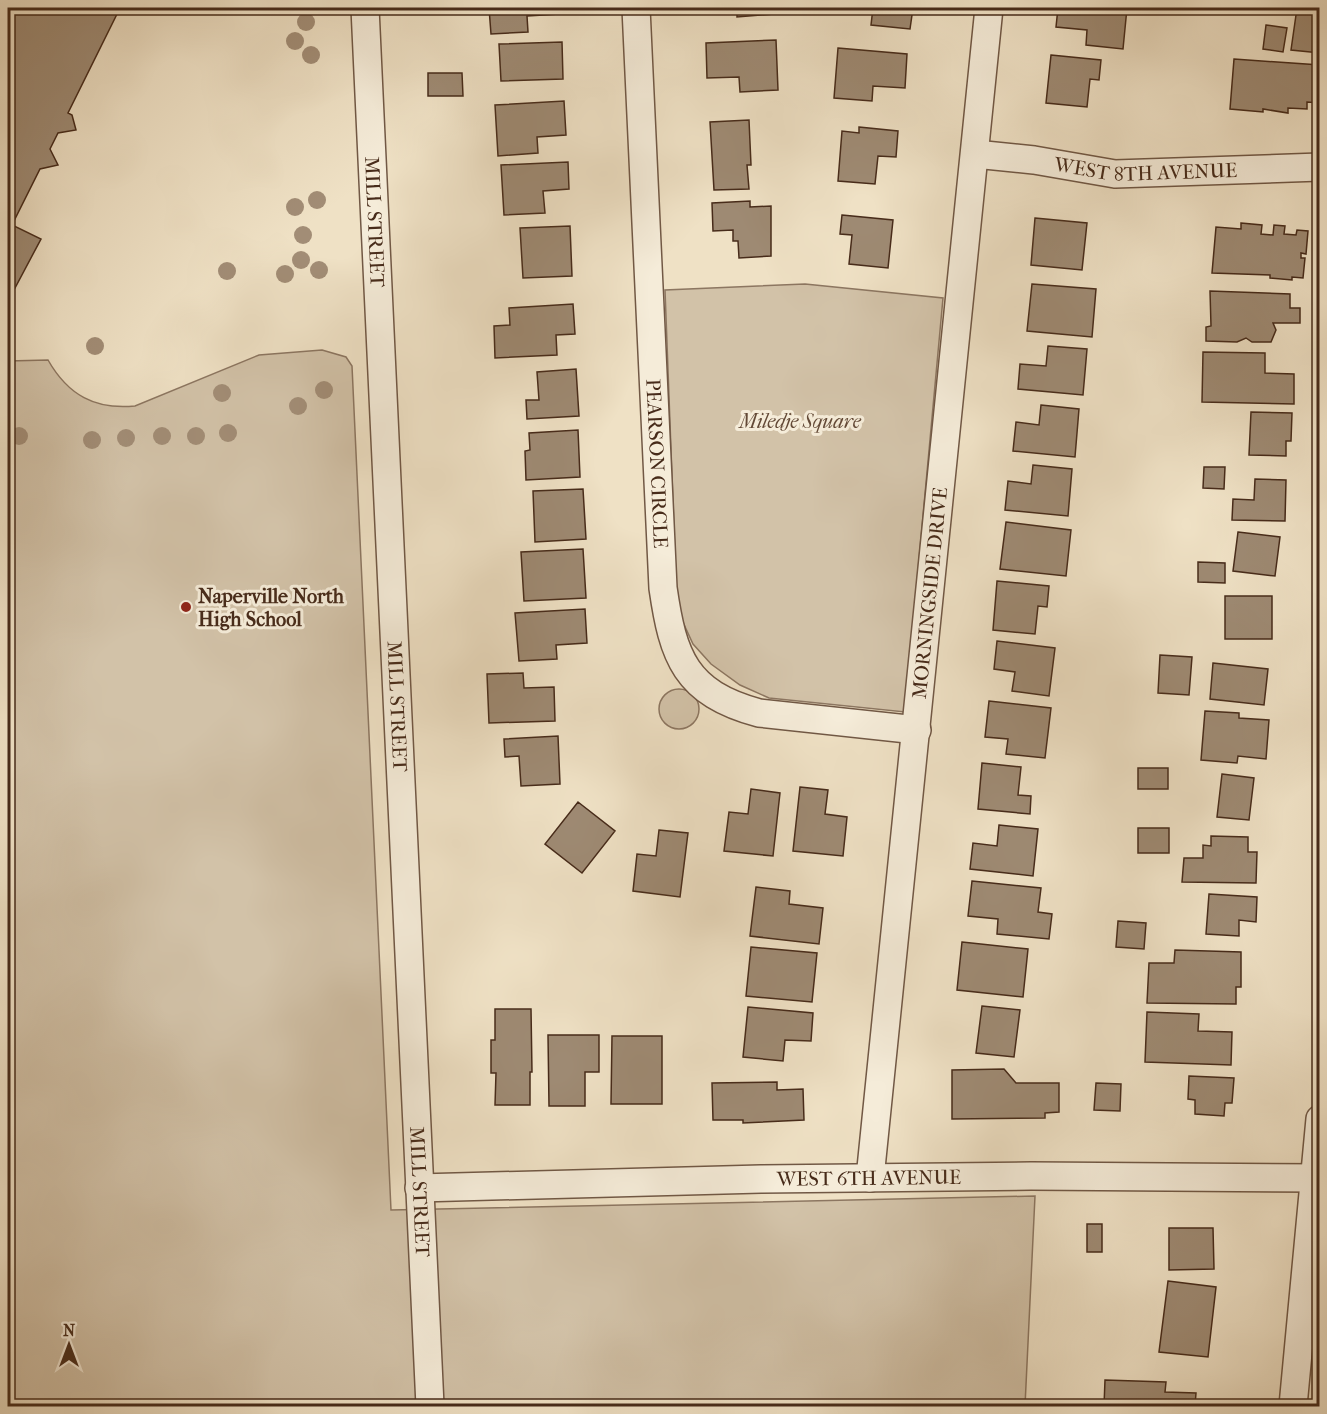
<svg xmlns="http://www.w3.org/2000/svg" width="1327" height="1414" viewBox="0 0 1327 1414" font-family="'IM FELL French Canon',serif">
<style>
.green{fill:#d2c2a8;stroke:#8c7661;stroke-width:1.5}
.building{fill:#9e8a73;stroke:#472b1a;stroke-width:1.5}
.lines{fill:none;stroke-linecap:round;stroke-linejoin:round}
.street-casing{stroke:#715845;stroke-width:30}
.street{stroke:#f5ecd9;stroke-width:27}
.tree{fill:#a28d76}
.poi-dot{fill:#8f2418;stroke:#f5ecd9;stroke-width:2}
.labels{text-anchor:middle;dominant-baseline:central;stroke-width:6;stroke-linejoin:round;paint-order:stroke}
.street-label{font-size:20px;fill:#472b1a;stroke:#f5ecd9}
.park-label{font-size:20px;font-style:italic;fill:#634936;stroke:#f5ecd9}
.poi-label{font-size:20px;font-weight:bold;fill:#472b1a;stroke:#f5ecd9;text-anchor:start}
</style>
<rect width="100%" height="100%" fill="#efe1c5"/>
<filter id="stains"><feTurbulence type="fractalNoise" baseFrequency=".00333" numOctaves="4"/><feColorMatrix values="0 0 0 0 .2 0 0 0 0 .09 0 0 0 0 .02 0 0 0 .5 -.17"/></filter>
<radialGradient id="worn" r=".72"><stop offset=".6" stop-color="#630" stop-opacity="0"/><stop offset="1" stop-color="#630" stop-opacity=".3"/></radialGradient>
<path class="green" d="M 805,284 L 943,298 L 905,712 L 769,698 L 740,685 L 711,664 L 693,644 L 681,618 L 676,582 L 665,290 Z
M 322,350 L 346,357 L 352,366 L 391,1210 L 1035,1196 L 1025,1406 L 8,1406 L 8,361 L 48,360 C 68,395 95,410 135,406 L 259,355 Z
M659 709a20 20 0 1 1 40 0a20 20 0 1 1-40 0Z"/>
<path class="building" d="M 8,8 L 120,8 L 68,113 L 72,115 L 76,130 L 58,133 L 50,149 L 58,165 L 40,169 L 12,225 L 41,239 L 15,288 L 8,284 Z
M 489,8 L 558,8 L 559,14 L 527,16 L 528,32 L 491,34 Z
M 737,8 L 773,8 L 774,14 L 737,17 Z
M 873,8 L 913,8 L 910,29 L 871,25 Z
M 1058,8 L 1127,8 L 1123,49 L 1086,45 L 1087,30 L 1056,27 Z
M 1297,8 L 1317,11 L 1320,53 L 1291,50 Z
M 1266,25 L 1287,28 L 1283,52 L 1263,49 Z
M 776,40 L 778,90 L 740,92 L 739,77 L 707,78 L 706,43 Z
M 562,42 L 563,79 L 501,81 L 499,44 Z
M 838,48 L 907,54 L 905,88 L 873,86 L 872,101 L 834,98 Z
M 1051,55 L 1101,60 L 1099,80 L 1090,79 L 1087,107 L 1046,103 Z
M 1234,59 L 1320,65 L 1320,103 L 1307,102 L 1307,109 L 1288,108 L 1288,113 L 1263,109 L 1263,112 L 1230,109 Z
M 428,73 L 462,73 L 463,96 L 428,96 Z
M 564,101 L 566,135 L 537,137 L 538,153 L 498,156 L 495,105 Z
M 749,120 L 751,165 L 747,165 L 749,189 L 714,190 L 710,122 Z
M 859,127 L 898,131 L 896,157 L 878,156 L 875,184 L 838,181 L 842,131 L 859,133 Z
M 568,162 L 569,189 L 543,191 L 545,213 L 504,215 L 501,165 Z
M 750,201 L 750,207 L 771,206 L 771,256 L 739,258 L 738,241 L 733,241 L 733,230 L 713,231 L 712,203 Z
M 842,215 L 893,220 L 888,268 L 849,264 L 852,235 L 840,234 Z
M 1035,218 L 1087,223 L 1082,270 L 1031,265 Z
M 1241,223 L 1262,225 L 1261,234 L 1273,235 L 1274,225 L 1285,226 L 1284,234 L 1296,235 L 1297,230 L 1308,231 L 1306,254 L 1301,253 L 1301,258 L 1305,258 L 1303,278 L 1292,277 L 1292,280 L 1270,278 L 1270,275 L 1212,273 L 1216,227 L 1241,229 Z
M 570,226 L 572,276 L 523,278 L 520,228 Z
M 1032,284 L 1096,289 L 1092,337 L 1027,331 Z
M 1210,291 L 1290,294 L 1290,308 L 1300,308 L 1300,323 L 1273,323 L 1276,330 L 1271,342 L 1252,342 L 1246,338 L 1237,342 L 1206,341 L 1206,327 L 1211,326 Z
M 573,304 L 575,334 L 556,335 L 557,355 L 495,358 L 494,326 L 510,325 L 509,308 Z
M 1048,346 L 1087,349 L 1083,395 L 1018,389 L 1020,364 L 1046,366 Z
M 1203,352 L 1265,353 L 1265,373 L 1294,374 L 1294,404 L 1202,402 Z
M 576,369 L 579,416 L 527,419 L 526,400 L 539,400 L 537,372 Z
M 1041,405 L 1079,409 L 1075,457 L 1013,451 L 1016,422 L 1039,425 Z
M 1251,412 L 1292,413 L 1291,441 L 1286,441 L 1286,456 L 1249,455 Z
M 578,430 L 580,477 L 526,480 L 525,451 L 530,450 L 529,433 Z
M 1033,465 L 1072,469 L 1068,516 L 1005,510 L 1008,481 L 1031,484 Z
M 1204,467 L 1225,467 L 1224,489 L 1203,488 Z
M 1255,479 L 1286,480 L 1285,521 L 1232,520 L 1233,499 L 1254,500 Z
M 583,489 L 586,539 L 535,542 L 533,491 Z
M 1006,522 L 1071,530 L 1066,576 L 1000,569 Z
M 1238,532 L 1280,537 L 1275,576 L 1233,571 Z
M 583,549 L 586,598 L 524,601 L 521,552 Z
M 1198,562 L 1225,563 L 1225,583 L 1198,582 Z
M 997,581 L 1049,586 L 1047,607 L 1038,606 L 1035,634 L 993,630 Z
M 1225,596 L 1272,596 L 1272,639 L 1225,639 Z
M 585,609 L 587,643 L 556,645 L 557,659 L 519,661 L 515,613 Z
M 997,641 L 1055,648 L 1049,696 L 1012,691 L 1015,672 L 994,669 Z
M 1160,655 L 1192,657 L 1189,695 L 1158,693 Z
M 1213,663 L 1268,669 L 1264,705 L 1210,699 Z
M 523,673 L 524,688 L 554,687 L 555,721 L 489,723 L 487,674 Z
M 989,701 L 1051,708 L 1045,758 L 1006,754 L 1008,739 L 985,737 Z
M 1205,711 L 1239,713 L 1239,718 L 1269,720 L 1266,759 L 1238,756 L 1237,763 L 1201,760 Z
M 558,736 L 560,784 L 521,786 L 519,756 L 505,757 L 504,739 Z
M 982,763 L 1021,767 L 1018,795 L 1031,796 L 1030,814 L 978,809 Z
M 1138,768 L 1168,768 L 1168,789 L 1138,789 Z
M 1222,774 L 1254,778 L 1249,820 L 1217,817 Z
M 800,787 L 828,790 L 825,814 L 847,817 L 843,856 L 793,851 Z
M 751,789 L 780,793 L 773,856 L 724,851 L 729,812 L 748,814 Z
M 578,802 L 615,831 L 582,873 L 545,844 Z
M 999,825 L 1038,829 L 1033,876 L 970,869 L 973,843 L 997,846 Z
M 1138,828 L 1169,828 L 1169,853 L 1138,853 Z
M 659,830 L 688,833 L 680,897 L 633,891 L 637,854 L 656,856 Z
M 1211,836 L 1248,837 L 1248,852 L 1257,852 L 1256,883 L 1182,882 L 1184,858 L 1203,858 L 1203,845 L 1211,846 Z
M 972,881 L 1041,888 L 1038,912 L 1052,914 L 1049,939 L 997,934 L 998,919 L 968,916 Z
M 756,887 L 790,891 L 789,904 L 823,908 L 819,944 L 750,936 Z
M 1209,894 L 1257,897 L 1256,922 L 1239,920 L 1239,936 L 1206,934 Z
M 1118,921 L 1146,923 L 1144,949 L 1116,947 Z
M 962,942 L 1028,949 L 1023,997 L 957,990 Z
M 751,947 L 817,953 L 812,1002 L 746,996 Z
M 1175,950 L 1241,952 L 1241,987 L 1236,987 L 1236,1004 L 1147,1003 L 1149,963 L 1174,963 Z
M 982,1006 L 1020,1010 L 1014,1057 L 976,1053 Z
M 748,1007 L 813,1013 L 811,1041 L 785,1040 L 783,1061 L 743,1057 Z
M 495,1009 L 531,1009 L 532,1072 L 530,1072 L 530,1105 L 495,1105 L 496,1073 L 491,1073 L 491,1040 L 495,1040 Z
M 1147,1012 L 1199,1014 L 1198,1031 L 1232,1032 L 1231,1065 L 1145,1062 Z
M 548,1035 L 599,1035 L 599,1072 L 585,1072 L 585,1106 L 549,1106 Z
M 612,1036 L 662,1036 L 662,1104 L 611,1104 Z
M 1004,1069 L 1016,1083 L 1059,1083 L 1059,1112 L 1045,1113 L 1045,1118 L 952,1119 L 952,1070 Z
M 1189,1076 L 1234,1078 L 1232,1103 L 1225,1103 L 1224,1116 L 1195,1114 L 1195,1100 L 1188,1099 Z
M 777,1082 L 777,1090 L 803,1089 L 804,1120 L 743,1123 L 743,1120 L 713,1120 L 712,1083 Z
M 1096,1083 L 1121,1084 L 1120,1111 L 1094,1110 Z
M 1087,1224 L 1102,1224 L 1102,1252 L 1087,1252 Z
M 1169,1228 L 1213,1228 L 1214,1269 L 1169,1270 Z
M 1168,1281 L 1216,1287 L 1208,1357 L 1159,1352 Z
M 1105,1380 L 1166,1382 L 1165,1392 L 1196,1393 L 1195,1406 L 1104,1406 Z"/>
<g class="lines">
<defs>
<g id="street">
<path id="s1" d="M 365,8 L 430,1406"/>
<path id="s2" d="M 636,8 L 663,588 C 673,657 685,693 759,713 L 917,730"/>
<path id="s3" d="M 975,154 L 1034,160 L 1115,174 L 1320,167"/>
<path id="s4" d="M 870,1178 L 989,8"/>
<path id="s5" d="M 419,1188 L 761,1179 L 1031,1176 L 1320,1178"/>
<path d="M 1293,1406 L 1320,1119"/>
</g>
</defs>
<use href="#street" class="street-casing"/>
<use href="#street" class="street"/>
</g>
<g class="tree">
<circle cx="306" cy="22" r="9"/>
<circle cx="295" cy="41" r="9"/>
<circle cx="311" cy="55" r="9"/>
<circle cx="317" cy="200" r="9"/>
<circle cx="295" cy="207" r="9"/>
<circle cx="303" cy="235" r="9"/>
<circle cx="301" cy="260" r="9"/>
<circle cx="319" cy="270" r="9"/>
<circle cx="227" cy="271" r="9"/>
<circle cx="285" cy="274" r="9"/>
<circle cx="95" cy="346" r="9"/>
<circle cx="324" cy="390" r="9"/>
<circle cx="222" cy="393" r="9"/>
<circle cx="298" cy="406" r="9"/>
<circle cx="228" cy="433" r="9"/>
<circle cx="19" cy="436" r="9"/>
<circle cx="162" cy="436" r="9"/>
<circle cx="196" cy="436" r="9"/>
<circle cx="126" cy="438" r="9"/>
<circle cx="92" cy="440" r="9"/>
</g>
<circle class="poi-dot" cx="186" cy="607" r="6"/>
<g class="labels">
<g class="street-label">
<text stroke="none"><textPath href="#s3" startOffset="172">WEST 8TH AVENUE</textPath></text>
<text stroke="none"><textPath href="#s1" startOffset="214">MILL STREET</textPath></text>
<text stroke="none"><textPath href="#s2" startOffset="456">PEARSON CIRCLE</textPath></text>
<text stroke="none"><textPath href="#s4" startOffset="588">MORNINGSIDE DRIVE</textPath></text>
<text stroke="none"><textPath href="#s1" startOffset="699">MILL STREET</textPath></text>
<text stroke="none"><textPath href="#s5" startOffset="450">WEST 6TH AVENUE</textPath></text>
<text stroke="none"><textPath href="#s1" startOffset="1185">MILL STREET</textPath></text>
</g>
<g class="park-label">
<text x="800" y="421">Miledje Square</text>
</g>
<g class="poi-label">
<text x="198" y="596">Naperville North<tspan x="198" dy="23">High School</tspan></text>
</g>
</g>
<rect width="1327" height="1414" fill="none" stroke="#efe1c5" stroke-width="30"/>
<rect x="9" y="9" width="1309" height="1396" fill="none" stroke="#472b1a" stroke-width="3"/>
<rect x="15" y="15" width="1297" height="1384" fill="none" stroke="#472b1a" stroke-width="1.5"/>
<g transform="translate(69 1345)" stroke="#f5ecd9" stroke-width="4.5" paint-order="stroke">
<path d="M0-4.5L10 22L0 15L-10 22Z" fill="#472b1a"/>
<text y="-9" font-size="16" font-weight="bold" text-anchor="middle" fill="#472b1a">N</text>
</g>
<rect width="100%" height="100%" filter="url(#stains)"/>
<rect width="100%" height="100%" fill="url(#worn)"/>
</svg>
